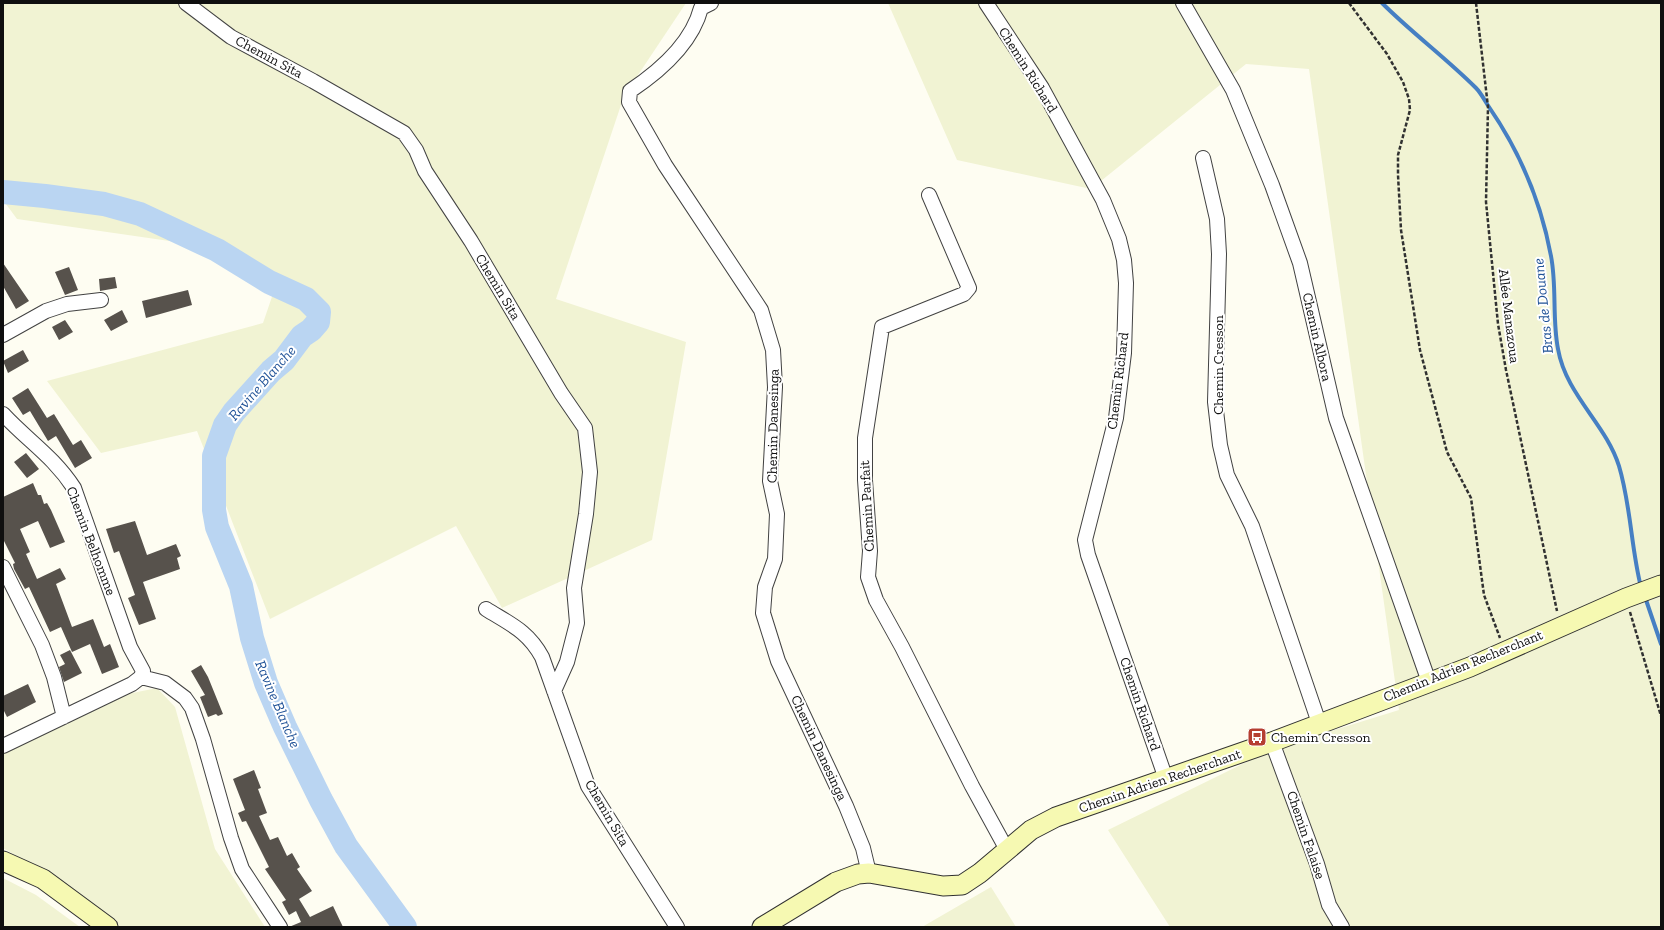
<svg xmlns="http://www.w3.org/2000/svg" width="1664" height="930" viewBox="0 0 1664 930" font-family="'Zilla Slab',serif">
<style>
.farmland{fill:#f1f3d3}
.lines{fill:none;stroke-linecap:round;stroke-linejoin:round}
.stream{stroke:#467fc3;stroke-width:4}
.river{stroke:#bad5f2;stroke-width:24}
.building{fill:#57524c}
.minor-casing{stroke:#424242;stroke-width:16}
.secondary-casing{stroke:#313131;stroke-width:21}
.path{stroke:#313131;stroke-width:2.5;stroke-dasharray:4 2;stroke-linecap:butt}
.minor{stroke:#fff;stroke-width:14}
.secondary{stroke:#f6f9b2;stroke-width:19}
.labels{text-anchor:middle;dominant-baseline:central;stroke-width:4;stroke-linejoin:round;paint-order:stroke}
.street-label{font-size:14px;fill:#0f0f0f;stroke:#fff}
.poi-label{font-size:14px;fill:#0f0f0f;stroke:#fff;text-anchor:start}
.water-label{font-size:15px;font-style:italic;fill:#215398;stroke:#fff}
</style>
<rect width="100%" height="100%" fill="#fefdf2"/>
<path class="farmland" d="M 3,3 L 686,3 L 624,96 L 556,299 L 686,342 L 652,540 L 502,608 L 456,526 L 270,619 L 197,431 L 101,453 L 47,381 L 263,323 L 276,285 L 211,247 L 17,219 L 3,200 Z
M 888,3 L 1661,3 L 1661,927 L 1170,927 L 1108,830 L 1273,749 L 1399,710 L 1309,69 L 1246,64 L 1091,189 L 957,160 Z
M 157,688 L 175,707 L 215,849 L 265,927 L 120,927 L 79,893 L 3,848 L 3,753 L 108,698 Z
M 3,878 L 36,895 L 80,927 L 3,927 Z
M 991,887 L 1016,927 L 922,927 Z"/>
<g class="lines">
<path class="stream" d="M 1382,3 C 1412,33 1446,58 1476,88 C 1481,93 1485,101 1489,107 C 1520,152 1541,202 1551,256 C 1557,287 1552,319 1558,349 C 1566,395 1606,424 1619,466 C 1631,506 1631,548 1641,587
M 1645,597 L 1661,644"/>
<path class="river" d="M 3,192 L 45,196 L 104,204 L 140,214 L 217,250 L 269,282 L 306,299 L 319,312 L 318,322 L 311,330 L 302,336 L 284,360 L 271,371 L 234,412 L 225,425 L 214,456 L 214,510 L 217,527 L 241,586 L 252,638 L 266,683 L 285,727 L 321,800 L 346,846 L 405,927"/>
</g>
<path class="building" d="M 3,263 L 29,301 L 16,309 L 3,286 Z
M 69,267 L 78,290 L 65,295 L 55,272 Z
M 115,277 L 117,288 L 100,291 L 99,279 Z
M 188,290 L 192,305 L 146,318 L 142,301 Z
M 122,310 L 128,322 L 111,331 L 104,320 Z
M 65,320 L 73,332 L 59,340 L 52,327 Z
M 23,350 L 29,361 L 8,373 L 3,361 Z
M 28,388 L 47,418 L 54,414 L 73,445 L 81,440 L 92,458 L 75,468 L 56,436 L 48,441 L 30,411 L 23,415 L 12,398 Z
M 26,453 L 39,469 L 27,478 L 14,462 Z
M 33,483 L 38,495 L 41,495 L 44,504 L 47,503 L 51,510 L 65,542 L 50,548 L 38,521 L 20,529 L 30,552 L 26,554 L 37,579 L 60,568 L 66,579 L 56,584 L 72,627 L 93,619 L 104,647 L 110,644 L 119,667 L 102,674 L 90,644 L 72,652 L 61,627 L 50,632 L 29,587 L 25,589 L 14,569 L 13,564 L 15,563 L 3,539 L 3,497 Z
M 135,521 L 147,555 L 176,544 L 181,556 L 177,558 L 180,569 L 143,582 L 156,619 L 139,625 L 128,598 L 135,595 L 119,551 L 114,553 L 106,529 Z
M 70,650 L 82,673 L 64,682 L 59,667 L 65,664 L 60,655 Z
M 201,665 L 208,677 L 223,714 L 218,716 L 216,714 L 208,717 L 200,697 L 205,695 L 191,671 Z
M 28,684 L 36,702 L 7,717 L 3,709 L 3,696 Z
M 254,770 L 261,788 L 258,789 L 267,813 L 259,816 L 270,840 L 278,837 L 287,856 L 292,853 L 300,867 L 297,869 L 312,891 L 299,899 L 310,917 L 333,906 L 343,927 L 289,927 L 301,922 L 296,911 L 289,915 L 282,902 L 286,900 L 265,869 L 269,867 L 246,821 L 242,822 L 238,813 L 245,810 L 233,779 Z"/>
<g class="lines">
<defs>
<path id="minor" d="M 186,3 L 231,37 L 313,81 L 404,133 L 416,150 L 425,171 L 471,241 L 561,393 L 585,428 L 590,472 L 586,514 L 574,588 L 577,623 L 567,662 L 554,691
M 711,3 L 701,8 C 692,43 660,71 630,91 L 629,102 L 665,165 L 761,310 L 773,350 L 775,387 L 770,481 L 777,514 L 775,559 L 765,587 L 763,613 L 778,661 L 846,806 L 863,848 L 869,873
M 986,3 L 1042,88 L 1103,200 L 1119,239 L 1124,260 L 1126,283 L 1124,353 L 1116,418 L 1085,540 L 1088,555 L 1166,779
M 1183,3 L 1233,90 L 1272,185 L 1300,263 L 1336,418 L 1429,682
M 1203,158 L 1217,219 L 1219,254 L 1215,402 L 1220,445 L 1227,475 L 1252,526 L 1319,723
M 929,195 L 969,288 L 964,294 L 882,327 L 865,438 L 865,480 L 870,551 L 868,577 L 876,600 L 902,647 L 972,786 L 1007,850
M 3,335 L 46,311 L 67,304 L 101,300
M 3,414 C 28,441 53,456 74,488 L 130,647 L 143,671 L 141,677 L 132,684 L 3,746
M 3,567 L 42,645 L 54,677 L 64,717
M 486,609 C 510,624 528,631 542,657 L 588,786 L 677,927
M 141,677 L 165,683 L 185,698 L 192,708 L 203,739 L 231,838 L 242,869 L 280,927
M 1272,742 L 1317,864 L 1329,905 L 1342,927"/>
<path id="secondary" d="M 3,861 L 43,879 L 108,927
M 762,927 L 836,882 L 858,874 L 869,873 L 943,886 L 962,885 L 980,873 L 1031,830 L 1056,817 L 1272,742 L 1470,667 L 1626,598 L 1661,585"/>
</defs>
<use href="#minor" class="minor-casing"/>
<use href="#secondary" class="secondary-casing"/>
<path class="path" d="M 1349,3 L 1387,54 L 1403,82 L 1409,99 L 1410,110 L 1398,155 L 1398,175 L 1401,230 L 1420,350 L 1447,452 L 1471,498 L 1484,595 L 1500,638
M 1476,3 L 1488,107 L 1486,202 L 1498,324 L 1506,370 L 1557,611
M 1630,612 L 1661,716"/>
<use href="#minor" class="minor"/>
<use href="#secondary" class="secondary"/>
</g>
<defs>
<symbol id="bus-square" viewBox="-11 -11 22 22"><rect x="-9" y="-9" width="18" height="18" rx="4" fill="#b53e31" stroke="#fff"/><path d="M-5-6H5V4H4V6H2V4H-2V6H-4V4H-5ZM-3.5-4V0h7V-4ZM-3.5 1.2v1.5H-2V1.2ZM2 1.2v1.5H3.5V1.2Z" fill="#fff"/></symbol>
</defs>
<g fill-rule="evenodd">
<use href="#bus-square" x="1246" y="726" width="22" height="22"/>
</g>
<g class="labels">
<g class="street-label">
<text transform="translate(269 57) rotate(28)">Chemin Sita</text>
<text transform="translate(1028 70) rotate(58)">Chemin Richard</text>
<text transform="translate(498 287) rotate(59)">Chemin Sita</text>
<text transform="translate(1509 316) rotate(83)">Allée Manazoua</text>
<text transform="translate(1317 337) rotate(77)">Chemin Albora</text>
<text transform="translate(1218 365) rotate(-90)">Chemin Cresson</text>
<text transform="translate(1118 381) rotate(-83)">Chemin Richard</text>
<text transform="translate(773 426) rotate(-89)">Chemin Danesinga</text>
<text transform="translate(867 506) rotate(-93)">Chemin Parfait</text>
<text transform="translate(91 541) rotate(69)">Chemin Belhomme</text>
<text transform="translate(1463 666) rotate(-22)">Chemin Adrien Recherchant</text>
<text transform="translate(1140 704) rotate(71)">Chemin Richard</text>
<text transform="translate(819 748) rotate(65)">Chemin Danesinga</text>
<text transform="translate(1160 781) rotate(-19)">Chemin Adrien Recherchant</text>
<text transform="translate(607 813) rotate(60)">Chemin Sita</text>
<text transform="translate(1306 835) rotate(71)">Chemin Falaise</text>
</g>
<g class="poi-label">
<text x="1271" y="737">Chemin Cresson</text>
</g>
<g class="water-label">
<text transform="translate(1543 306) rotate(-96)">Bras de Douane</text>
<text transform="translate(262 383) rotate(-49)">Ravine Blanche</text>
<text transform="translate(278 704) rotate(67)">Ravine Blanche</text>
</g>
</g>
<rect width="1664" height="930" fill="none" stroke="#0f0f0f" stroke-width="8"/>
</svg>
